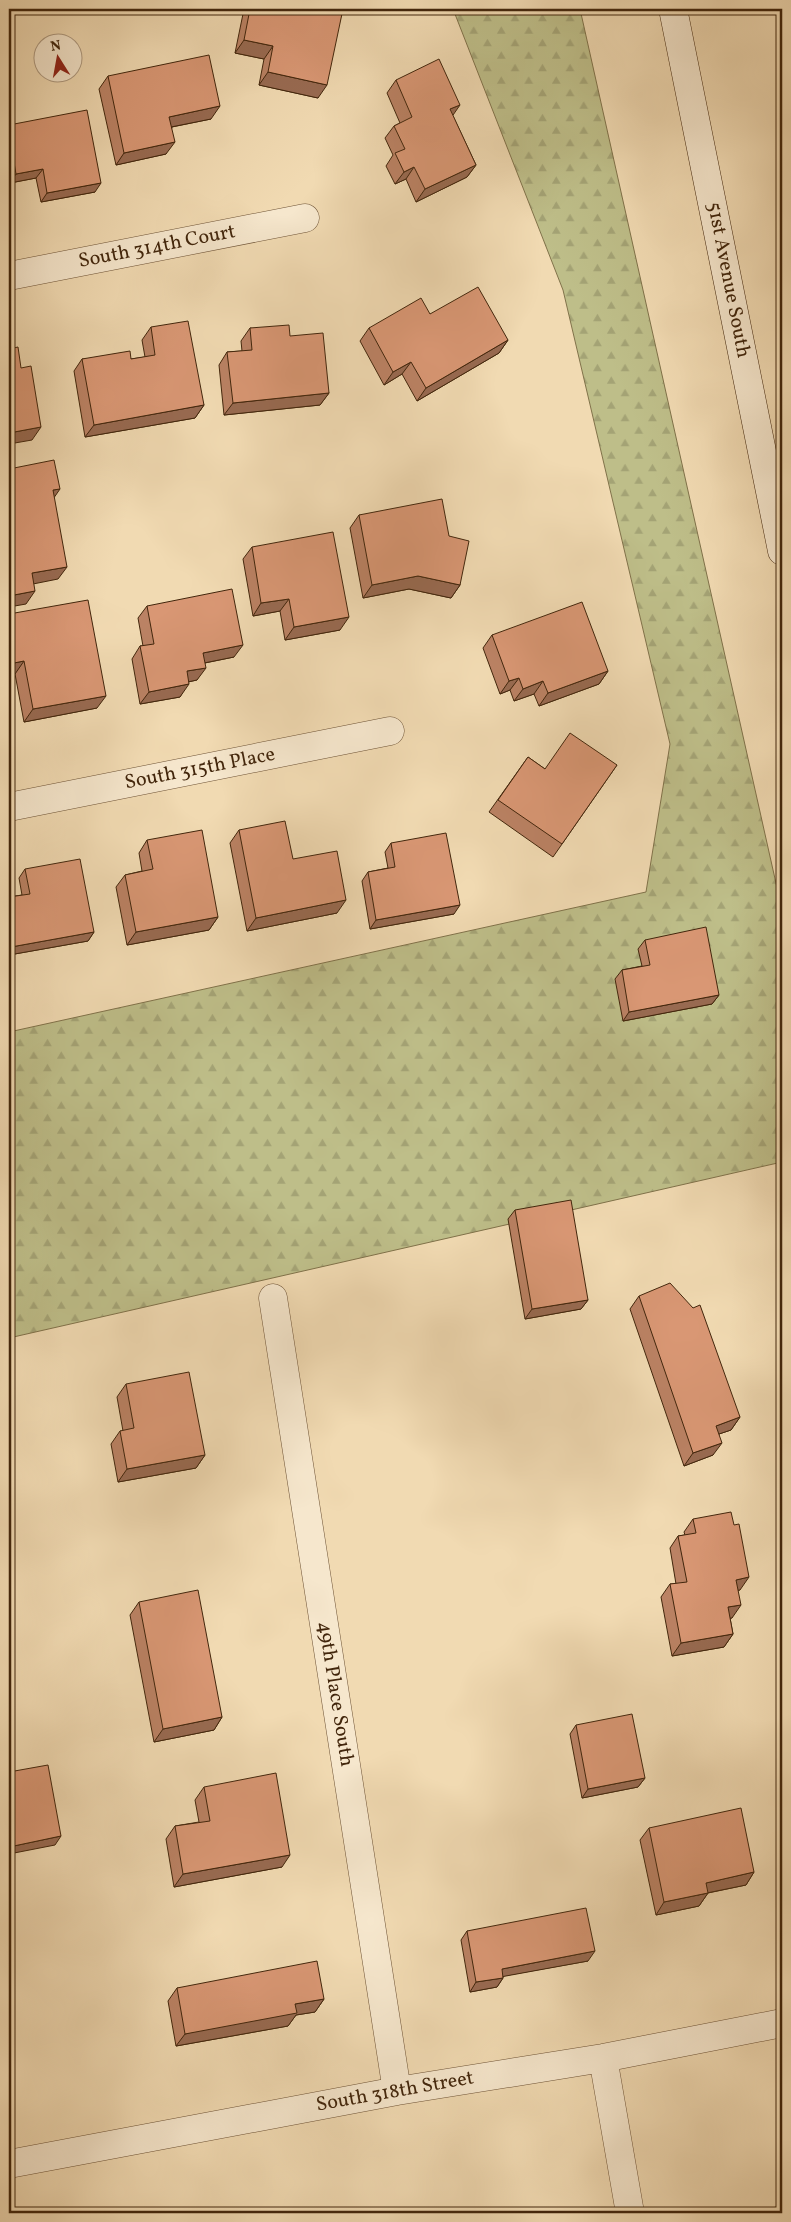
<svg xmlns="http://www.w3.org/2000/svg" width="791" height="2222" viewBox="0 0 791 2222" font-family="Vollkorn,serif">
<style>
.forest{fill:url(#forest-firs);stroke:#80724a}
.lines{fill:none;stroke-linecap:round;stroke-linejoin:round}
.street-casing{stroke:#6e5336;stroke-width:29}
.secondary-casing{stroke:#42260c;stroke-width:29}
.street{stroke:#f6e7cd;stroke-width:28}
.secondary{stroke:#f6e7cd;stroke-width:28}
.wall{fill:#bb8264;stroke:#42260c}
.shaded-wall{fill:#986a51;stroke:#42260c}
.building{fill:#d99774;stroke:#42260c}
.labels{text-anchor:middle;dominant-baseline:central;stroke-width:4;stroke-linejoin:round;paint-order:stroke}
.street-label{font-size:20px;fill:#42260c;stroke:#f6e7cd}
</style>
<defs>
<pattern id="forest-firs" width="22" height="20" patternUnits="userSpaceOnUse" patternTransform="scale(1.25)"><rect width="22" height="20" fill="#bebe89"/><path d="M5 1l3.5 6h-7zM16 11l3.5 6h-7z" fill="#a4a375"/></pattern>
</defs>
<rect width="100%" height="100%" fill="#f1dab2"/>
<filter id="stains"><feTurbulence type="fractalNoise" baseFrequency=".004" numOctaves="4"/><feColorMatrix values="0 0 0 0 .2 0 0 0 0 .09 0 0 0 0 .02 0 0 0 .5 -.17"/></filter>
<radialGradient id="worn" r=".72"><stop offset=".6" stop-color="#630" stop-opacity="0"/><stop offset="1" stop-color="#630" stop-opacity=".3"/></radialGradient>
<path class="forest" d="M 453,9 L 580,9 L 782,910 L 782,1162 L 9,1338 L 9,1032 L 646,892 L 670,744 L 563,290 Z"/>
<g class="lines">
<defs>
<path id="street" d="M 9,276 L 305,218
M 9,807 L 390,731
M 273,1298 L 397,2091
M 603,2058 L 630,2213
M 9,2164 L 397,2091 L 603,2058 L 782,2023"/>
<path id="secondary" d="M 673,9 L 782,551"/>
</defs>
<use href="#street" class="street-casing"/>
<use href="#secondary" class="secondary-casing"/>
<use href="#street" class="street"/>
<use href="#secondary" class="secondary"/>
</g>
<path class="wall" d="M 244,9 L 343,9 L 318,98 L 259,85 L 264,59 L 235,53 Z
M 108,76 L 211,119 L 172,127 L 166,154 L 116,165 L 99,89 Z
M 396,80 L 453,116 L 476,165 L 467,177 L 416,202 L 406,179 L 395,184 L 386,166 L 393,155 L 385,138 L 394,126 L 400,123 L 387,93 Z
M 9,125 L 95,192 L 41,202 L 36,178 L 10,183 L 9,176 Z
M 430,314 L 508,340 L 499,353 L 417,401 L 402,374 L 384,385 L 360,341 L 369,328 Z
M 151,327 L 204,405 L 195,418 L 85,437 L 74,371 L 82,359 L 131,359 L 145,357 L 142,340 Z
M 250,328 L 290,336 L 329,393 L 320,405 L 224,415 L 219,365 L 227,352 L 242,351 L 241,341 Z
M 359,515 L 449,536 L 460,585 L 451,598 L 409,589 L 363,598 L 350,528 Z
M 252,547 L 340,630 L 285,640 L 280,611 L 253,616 L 243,559 Z
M 147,606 L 234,657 L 205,663 L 197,680 L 188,682 L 180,697 L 140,704 L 132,659 L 140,646 L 143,646 L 138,618 Z
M 9,614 L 97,708 L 24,722 L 15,674 Z
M 492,635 L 608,671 L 599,684 L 539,706 L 534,694 L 514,701 L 510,690 L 500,694 L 483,648 Z
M 528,757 L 545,769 L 617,765 L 553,857 L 489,812 Z
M 239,830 L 293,859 L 337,913 L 247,931 L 230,843 Z
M 147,840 L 218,917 L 209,930 L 127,945 L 116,887 L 125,875 L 142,871 L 139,853 Z
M 391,843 L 454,914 L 370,929 L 362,881 L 368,872 L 388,868 L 385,852 Z
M 25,869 L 94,932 L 88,941 L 9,955 L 9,897 L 22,895 L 19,878 Z
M 645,940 L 719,995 L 712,1004 L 623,1021 L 615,979 L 622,970 L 642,966 L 638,949 Z
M 515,1210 L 588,1300 L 581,1309 L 525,1319 L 508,1219 Z
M 639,1296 L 740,1417 L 731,1430 L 719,1434 L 713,1455 L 684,1466 L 630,1309 Z
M 126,1384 L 205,1455 L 196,1468 L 118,1482 L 111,1444 L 120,1431 L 123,1431 L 117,1397 Z
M 693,1519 L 740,1590 L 738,1590 L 732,1618 L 730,1618 L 733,1634 L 724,1647 L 672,1656 L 661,1597 L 670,1584 L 676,1584 L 670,1548 L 678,1536 L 685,1535 L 684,1532 Z
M 139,1602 L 222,1717 L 214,1730 L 154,1742 L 130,1615 Z
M 576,1725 L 645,1778 L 638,1787 L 582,1798 L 570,1734 Z
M 204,1787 L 282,1867 L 174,1887 L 166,1839 L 175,1826 L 199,1822 L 195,1800 Z
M 782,1796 L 782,1825 L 778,1802 Z
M 649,1828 L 754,1872 L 746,1885 L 708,1893 L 699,1906 L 656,1915 L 640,1840 Z
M 467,1931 L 588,1961 L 503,1976 L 503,1978 L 497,1987 L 470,1992 L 461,1940 Z
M 177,1988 L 324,1999 L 315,2012 L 296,2015 L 288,2026 L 176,2046 L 168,2001 Z"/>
<path class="shaded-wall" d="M 244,40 L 273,46 L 264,59 L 235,53 Z
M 268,72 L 327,85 L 318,98 L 259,85 Z
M 460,105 L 451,118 L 450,109 Z
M 220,106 L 211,119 L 161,129 L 169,117 Z
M 175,142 L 166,154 L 116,165 L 124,153 Z
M 476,165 L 467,177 L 416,202 L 425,189 Z
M 414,167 L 406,179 L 395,184 L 404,172 Z
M 43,169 L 36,178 L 10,183 L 16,174 Z
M 101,183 L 95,192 L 41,202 L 47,193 Z
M 508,340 L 499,353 L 417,401 L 426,388 Z
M 411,362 L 402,374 L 384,385 L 393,372 Z
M 329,393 L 320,405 L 224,415 L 233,403 Z
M 204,405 L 195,418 L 85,437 L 94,425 Z
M 41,427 L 32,440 L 9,444 L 9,433 Z
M 60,489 L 51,502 L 53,490 Z
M 67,567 L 58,579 L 23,586 L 32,573 Z
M 418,576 L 460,585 L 451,598 L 409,589 L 363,598 L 372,585 Z
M 35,591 L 26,604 L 9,607 L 9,596 Z
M 289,599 L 280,611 L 253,616 L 261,603 Z
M 349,617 L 340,630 L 285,640 L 294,627 Z
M 243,645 L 234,657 L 194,665 L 203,653 Z
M 24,661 L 15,674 L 9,675 L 9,664 Z
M 206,668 L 197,680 L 178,684 L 187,671 Z
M 608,671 L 599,684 L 539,706 L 548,693 Z
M 519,678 L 510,690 L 500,694 L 509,681 Z
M 543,681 L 534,694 L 514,701 L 523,689 Z
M 189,684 L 180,697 L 140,704 L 149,692 Z
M 106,696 L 97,708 L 24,722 L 33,709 Z
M 346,900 L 337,913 L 247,931 L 256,918 Z
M 460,905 L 454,914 L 370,929 L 376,920 Z
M 218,917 L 209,930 L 127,945 L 136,932 Z
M 94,932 L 88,941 L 9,955 L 9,951 L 11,947 Z
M 719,995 L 712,1004 L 623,1021 L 629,1012 Z
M 588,1300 L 581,1309 L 525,1319 L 532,1309 Z
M 740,1417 L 731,1430 L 707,1438 L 716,1426 Z
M 722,1443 L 713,1455 L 684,1466 L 693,1453 Z
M 205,1455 L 196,1468 L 118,1482 L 127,1469 Z
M 749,1577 L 740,1590 L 728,1592 L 736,1580 Z
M 741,1605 L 732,1618 L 719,1620 L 728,1607 Z
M 733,1634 L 724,1647 L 672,1656 L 681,1643 Z
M 222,1717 L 214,1730 L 154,1742 L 163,1729 Z
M 645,1778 L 638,1787 L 582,1798 L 588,1789 Z
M 61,1836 L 55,1845 L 9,1854 L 9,1847 Z
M 290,1855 L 282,1867 L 174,1887 L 183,1874 Z
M 754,1872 L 746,1885 L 697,1895 L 706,1883 Z
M 708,1893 L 699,1906 L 656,1915 L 664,1902 Z
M 595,1951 L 588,1961 L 495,1978 L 502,1969 Z
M 503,1978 L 497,1987 L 470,1992 L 476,1982 Z
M 324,1999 L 315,2012 L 296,2015 L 288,2026 L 176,2046 L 185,2034 L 295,2004 Z"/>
<path class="building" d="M 250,9 L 343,9 L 327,85 L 268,72 L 273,46 L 244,40 Z
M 209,55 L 220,106 L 169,117 L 175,142 L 124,153 L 108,76 Z
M 439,59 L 460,105 L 450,109 L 476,165 L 425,189 L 414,167 L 404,172 L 395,153 L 405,149 L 394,126 L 412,117 L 396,80 Z
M 87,110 L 101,183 L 47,193 L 43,169 L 16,174 L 9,133 L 9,125 Z
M 478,287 L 508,340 L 426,388 L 411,362 L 393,372 L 369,328 L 421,298 L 430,314 Z
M 188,321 L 204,405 L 94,425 L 82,359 L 130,351 L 131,359 L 155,355 L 151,327 Z
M 289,325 L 290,336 L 323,333 L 329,393 L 233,403 L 227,352 L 252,350 L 250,328 Z
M 18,347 L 21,368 L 31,366 L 41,427 L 9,433 L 9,349 Z
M 54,460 L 60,489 L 53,490 L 67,567 L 32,573 L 35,591 L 9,596 L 9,469 Z
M 442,499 L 449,536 L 469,541 L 460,585 L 418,576 L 372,585 L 359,515 Z
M 333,532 L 349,617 L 294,627 L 289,599 L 261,603 L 252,547 Z
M 232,589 L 243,645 L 203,653 L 206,668 L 187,671 L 189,684 L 149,692 L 140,646 L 154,644 L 147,606 Z
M 88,600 L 106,696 L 33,709 L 24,661 L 9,664 L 9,614 Z
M 582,602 L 608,671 L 548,693 L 543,681 L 523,689 L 519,678 L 509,681 L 492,635 Z
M 570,733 L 617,765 L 562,844 L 498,800 L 528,757 L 545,769 Z
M 285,821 L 293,859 L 337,851 L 346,900 L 256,918 L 239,830 Z
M 202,830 L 218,917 L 136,932 L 125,875 L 153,869 L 147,840 Z
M 446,833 L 460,905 L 376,920 L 368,872 L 395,867 L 391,843 Z
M 80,859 L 94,932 L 11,947 L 9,934 L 9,897 L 30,894 L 25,869 Z
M 706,927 L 719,995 L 629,1012 L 622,970 L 650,965 L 645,940 Z
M 571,1200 L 588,1300 L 532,1309 L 515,1210 Z
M 670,1283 L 693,1308 L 700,1305 L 740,1417 L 716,1426 L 722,1443 L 693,1453 L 639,1296 Z
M 189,1372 L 205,1455 L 127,1469 L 120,1431 L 134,1428 L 126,1384 Z
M 731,1512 L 734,1525 L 739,1524 L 749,1577 L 736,1580 L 741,1605 L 728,1607 L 733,1634 L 681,1643 L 670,1584 L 687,1582 L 678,1536 L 696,1533 L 693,1519 Z
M 198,1590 L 222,1717 L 163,1729 L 139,1602 Z
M 632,1714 L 645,1778 L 588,1789 L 576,1725 Z
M 48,1765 L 61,1836 L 9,1847 L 9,1772 Z
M 276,1773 L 290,1855 L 183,1874 L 175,1826 L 210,1821 L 204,1787 Z
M 741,1808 L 754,1872 L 706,1883 L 708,1893 L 664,1902 L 649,1828 Z
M 586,1908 L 595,1951 L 502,1969 L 503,1978 L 476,1982 L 467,1931 Z
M 317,1961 L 324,1999 L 295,2004 L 297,2013 L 185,2034 L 177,1988 Z
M 782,2206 L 782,2213 L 746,2213 Z
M 567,2211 L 568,2213 L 555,2213 Z"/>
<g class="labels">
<g class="street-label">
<text transform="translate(157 247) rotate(-11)">South 314th Court</text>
<text transform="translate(728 280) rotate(79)">51st Avenue South</text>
<text transform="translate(200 769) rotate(-11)">South 315th Place</text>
<text transform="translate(335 1694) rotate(81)">49th Place South</text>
<text transform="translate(395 2092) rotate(-10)">South 318th Street</text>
</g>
</g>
<rect width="791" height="2222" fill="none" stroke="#f1dab2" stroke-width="30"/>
<rect x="10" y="10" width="771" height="2202" fill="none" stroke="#42260c" stroke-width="2.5"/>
<rect x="15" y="15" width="761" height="2192" fill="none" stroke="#42260c"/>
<g transform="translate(58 58) rotate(349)"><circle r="24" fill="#f6e7cd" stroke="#ae9a80"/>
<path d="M0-4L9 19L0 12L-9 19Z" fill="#8f2418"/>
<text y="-8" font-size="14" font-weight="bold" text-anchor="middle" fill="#42260c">N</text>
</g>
<rect width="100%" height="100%" filter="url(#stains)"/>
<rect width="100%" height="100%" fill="url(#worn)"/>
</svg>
